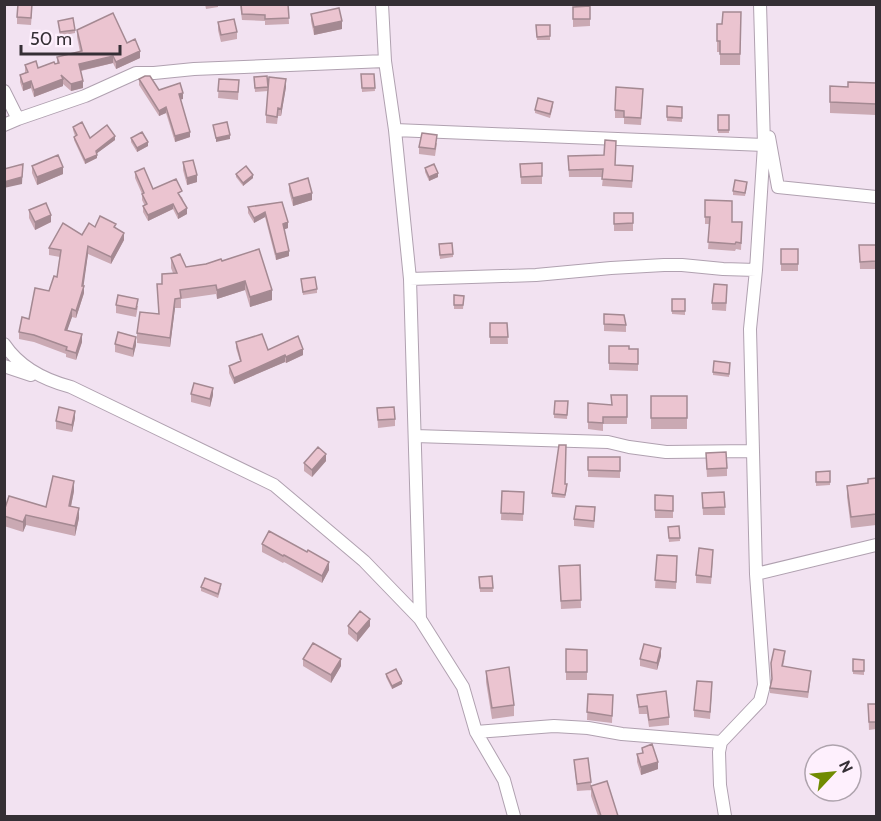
<svg xmlns="http://www.w3.org/2000/svg" width="881" height="821" viewBox="0 0 881 821" font-family="Cabin,sans-serif">
<style>
.lines{fill:none;stroke-linecap:round;stroke-linejoin:round}
.street-casing{stroke:#b0a1b0;stroke-width:14}
.street{stroke:#fff;stroke-width:12}
.wall{fill:#caa9b3}
.shaded-wall{fill:#a48992}
.building{fill:#ebc4d0;stroke:#a48992;stroke-width:1.5}
</style>
<rect width="100%" height="100%" fill="#f2e2f1"/>
<g class="lines">
<defs>
<path id="street" d="M 382,4 L 385,61 L 395,130 L 410,279 L 420,619
M 4,91 L 18,119
M 4,125 L 18,119 L 85,96 L 136,73 L 154,73 L 194,69 L 385,61
M 395,130 L 764,145
M 769,137 L 778,187 L 876,197
M 410,279 L 536,275 L 611,268 L 664,265 L 682,265 L 723,269 L 756,270
M 4,344 C 20,368 44,380 71,387 L 274,485 L 364,561 L 420,619 L 463,687 L 476,732 L 504,780 L 514,816
M 4,366 L 31,375
M 415,436 L 608,442 L 629,447 L 666,452 L 752,451
M 756,574 L 876,545
M 476,732 L 554,726 L 588,728 L 622,734 L 721,742
M 725,816 L 720,785 L 719,752 L 721,742 L 760,701 L 764,685 L 756,574 L 750,329 L 756,270 L 764,145 L 760,4"/>
</defs>
<use href="#street" class="street-casing"/>
<use href="#street" class="street"/>
</g>
<path class="wall" d="M 205,4 L 218,4 L 218,7 L 206,9 Z
M 240,4 L 288,4 L 289,24 L 265,25 L 265,21 L 242,20 Z
M 573,7 L 590,19 L 590,26 L 573,27 Z
M 32,12 L 31,25 L 17,24 L 17,17 Z
M 741,12 L 740,65 L 720,65 L 720,52 L 717,52 L 717,24 L 722,24 Z
M 311,14 L 342,29 L 314,35 L 311,21 Z
M 58,21 L 75,30 L 75,33 L 60,36 Z
M 218,22 L 237,32 L 237,39 L 221,42 L 218,30 Z
M 536,25 L 550,25 L 550,40 L 537,40 Z
M 77,30 L 127,43 L 140,58 L 116,69 L 113,63 L 81,71 L 83,88 L 82,88 L 71,91 L 63,84 L 63,86 L 34,97 L 31,88 L 23,91 L 20,82 L 20,75 L 25,73 L 25,65 L 38,68 L 57,63 L 57,57 L 80,52 L 77,37 Z
M 361,74 L 374,74 L 375,91 L 362,92 Z
M 267,76 L 268,91 L 255,92 L 254,77 Z
M 139,79 L 159,90 L 183,99 L 180,99 L 190,137 L 175,142 L 166,113 L 159,116 L 139,85 Z
M 219,79 L 239,80 L 238,100 L 218,98 Z
M 876,83 L 876,115 L 830,113 L 830,86 L 848,87 Z
M 286,87 L 281,116 L 278,116 L 277,124 L 266,123 L 266,115 Z
M 643,96 L 641,125 L 624,124 L 624,118 L 615,118 L 615,110 Z
M 553,106 L 550,118 L 535,113 L 535,110 Z
M 667,106 L 682,107 L 682,122 L 667,121 Z
M 718,115 L 729,115 L 729,133 L 718,133 Z
M 73,127 L 90,138 L 115,140 L 97,153 L 97,158 L 85,164 L 74,140 L 74,137 L 75,136 L 73,130 Z
M 131,138 L 148,146 L 137,152 L 131,142 Z
M 437,143 L 435,156 L 419,154 L 419,147 Z
M 568,156 L 615,165 L 633,174 L 632,188 L 602,186 L 603,177 L 569,177 Z
M 183,162 L 197,182 L 187,185 L 183,170 Z
M 542,163 L 542,184 L 521,184 L 520,164 Z
M 32,166 L 63,174 L 37,185 L 32,173 Z
M 425,168 L 438,177 L 429,181 L 425,172 Z
M 135,172 L 153,189 L 182,197 L 187,214 L 178,219 L 173,209 L 148,221 L 143,212 L 143,206 L 145,206 L 142,200 L 142,194 L 135,178 Z
M 236,174 L 253,178 L 243,186 L 236,177 Z
M 289,184 L 312,200 L 293,206 L 289,191 Z
M 747,186 L 745,196 L 733,195 L 733,191 Z
M 705,200 L 742,229 L 741,250 L 736,249 L 735,251 L 708,249 L 710,224 L 705,224 Z
M 282,202 L 288,228 L 284,229 L 289,256 L 276,260 L 265,217 L 254,223 L 248,213 L 248,207 Z
M 29,210 L 51,222 L 35,230 L 29,218 Z
M 614,213 L 633,213 L 633,231 L 614,231 Z
M 95,227 L 116,228 L 124,240 L 111,264 L 88,254 L 83,286 L 84,293 L 76,318 L 72,317 L 67,330 L 82,342 L 76,360 L 66,357 L 66,354 L 34,342 L 19,339 L 19,332 L 49,291 L 57,277 L 60,257 L 49,255 L 49,248 L 82,235 Z
M 859,245 L 876,245 L 876,269 L 860,269 Z
M 439,248 L 453,254 L 453,257 L 440,259 Z
M 781,249 L 798,249 L 798,271 L 781,271 Z
M 171,258 L 186,267 L 222,261 L 272,300 L 250,307 L 245,290 L 217,299 L 216,294 L 181,299 L 181,308 L 175,308 L 170,347 L 137,343 L 137,333 L 159,314 L 157,284 L 162,284 L 162,274 L 173,273 L 171,268 Z
M 301,279 L 317,289 L 317,293 L 303,295 Z
M 727,293 L 726,311 L 712,310 L 712,303 Z
M 454,295 L 464,296 L 463,309 L 454,309 Z
M 672,299 L 685,299 L 685,315 L 672,314 Z
M 116,305 L 138,306 L 136,317 L 116,313 Z
M 604,314 L 626,325 L 626,332 L 604,331 Z
M 490,323 L 507,323 L 508,344 L 490,344 Z
M 236,342 L 268,350 L 303,355 L 286,363 L 285,362 L 234,384 L 229,373 L 229,366 L 240,361 L 236,348 Z
M 115,344 L 136,345 L 133,357 L 115,352 Z
M 609,346 L 629,349 L 638,349 L 638,371 L 609,370 Z
M 730,367 L 729,377 L 713,375 L 713,372 Z
M 191,394 L 213,395 L 210,407 L 191,402 Z
M 627,395 L 627,424 L 603,424 L 603,431 L 588,429 L 588,403 L 611,405 Z
M 651,396 L 687,396 L 687,429 L 651,429 Z
M 568,401 L 567,419 L 554,418 L 554,414 Z
M 377,408 L 395,419 L 395,426 L 378,428 Z
M 75,418 L 72,432 L 56,429 L 56,421 Z
M 588,457 L 620,457 L 620,478 L 588,477 Z
M 706,460 L 727,468 L 727,476 L 707,477 Z
M 326,461 L 312,477 L 304,471 L 304,463 Z
M 830,471 L 830,485 L 816,486 L 816,472 Z
M 876,478 L 876,525 L 851,528 L 847,497 L 847,486 L 868,483 Z
M 567,488 L 565,498 L 552,497 L 552,493 Z
M 74,491 L 71,506 L 79,518 L 75,536 L 26,525 L 23,532 L 4,526 L 4,511 L 46,507 Z
M 502,491 L 524,492 L 523,521 L 501,520 Z
M 724,492 L 725,515 L 703,515 L 702,493 Z
M 655,495 L 673,496 L 673,518 L 655,518 Z
M 595,515 L 594,528 L 574,526 L 574,519 Z
M 679,526 L 680,541 L 669,542 L 668,527 Z
M 262,544 L 329,570 L 322,583 L 284,562 L 283,563 L 262,552 Z
M 657,555 L 677,556 L 676,589 L 655,588 Z
M 713,557 L 711,584 L 696,583 L 696,575 Z
M 580,565 L 581,608 L 561,609 L 559,566 Z
M 492,576 L 493,592 L 480,592 L 479,577 Z
M 201,587 L 221,588 L 218,598 L 201,591 Z
M 348,626 L 370,626 L 357,642 L 348,634 Z
M 566,649 L 587,650 L 587,680 L 566,680 Z
M 661,656 L 657,670 L 640,666 L 640,659 Z
M 785,657 L 783,666 L 811,676 L 808,698 L 770,693 L 770,688 Z
M 303,659 L 341,666 L 331,683 L 303,666 Z
M 853,659 L 864,660 L 864,675 L 853,674 Z
M 486,671 L 514,705 L 514,716 L 492,719 L 486,682 Z
M 386,674 L 402,684 L 392,689 L 386,677 Z
M 712,690 L 710,719 L 694,717 L 694,710 Z
M 588,694 L 613,695 L 612,723 L 587,720 Z
M 637,695 L 669,717 L 669,725 L 649,727 L 647,714 L 639,714 Z
M 868,704 L 876,704 L 876,729 L 869,730 Z
M 642,748 L 658,769 L 641,775 L 637,762 L 637,754 L 642,753 Z
M 574,760 L 591,782 L 591,790 L 577,791 Z
M 591,786 L 618,816 L 598,816 L 591,796 Z"/>
<path class="shaded-wall" d="M 342,21 L 342,29 L 314,35 L 314,27 Z
M 140,51 L 140,58 L 116,69 L 116,62 Z
M 113,56 L 113,63 L 79,71 L 79,64 Z
M 63,79 L 63,86 L 34,97 L 34,90 Z
M 286,79 L 286,87 L 281,116 L 281,109 Z
M 31,81 L 31,88 L 23,91 L 23,84 Z
M 83,81 L 83,88 L 71,91 L 71,84 Z
M 183,93 L 183,99 L 179,100 L 179,94 Z
M 166,107 L 166,113 L 159,116 L 159,111 Z
M 190,132 L 190,137 L 175,142 L 175,136 Z
M 230,135 L 230,139 L 216,142 L 216,138 Z
M 115,136 L 115,140 L 96,154 L 96,151 Z
M 148,142 L 148,146 L 137,152 L 137,148 Z
M 97,155 L 97,158 L 85,164 L 85,160 Z
M 23,164 L 22,184 L 4,188 L 4,182 Z
M 63,167 L 63,174 L 37,185 L 37,177 Z
M 438,173 L 438,177 L 429,181 L 429,177 Z
M 197,175 L 197,182 L 187,185 L 187,178 Z
M 253,175 L 253,178 L 243,186 L 243,183 Z
M 312,193 L 312,200 L 293,206 L 293,198 Z
M 173,204 L 173,209 L 148,221 L 148,215 Z
M 187,208 L 187,214 L 178,219 L 178,214 Z
M 265,212 L 265,217 L 254,223 L 254,218 Z
M 51,215 L 51,222 L 35,230 L 35,222 Z
M 288,222 L 288,228 L 283,230 L 283,224 Z
M 124,233 L 124,240 L 111,264 L 111,257 Z
M 88,246 L 88,254 L 83,290 L 84,286 L 84,293 L 76,318 L 76,311 L 82,286 Z
M 289,251 L 289,256 L 276,260 L 276,254 Z
M 245,281 L 245,290 L 217,299 L 217,290 Z
M 272,290 L 272,300 L 250,307 L 250,297 Z
M 175,299 L 175,308 L 170,347 L 170,338 Z
M 72,309 L 72,317 L 65,337 L 65,330 Z
M 82,334 L 82,342 L 76,360 L 76,353 Z
M 136,337 L 136,345 L 133,357 L 133,349 Z
M 303,349 L 303,355 L 286,363 L 286,357 Z
M 285,355 L 285,362 L 234,384 L 234,378 Z
M 213,388 L 213,395 L 210,407 L 210,399 Z
M 75,411 L 75,418 L 72,432 L 72,425 Z
M 326,454 L 326,461 L 312,477 L 312,470 Z
M 74,481 L 74,491 L 69,516 L 69,506 Z
M 79,508 L 79,518 L 75,536 L 75,526 Z
M 26,515 L 26,525 L 23,532 L 23,522 Z
M 329,562 L 329,570 L 322,583 L 322,576 Z
M 370,619 L 370,626 L 357,642 L 357,634 Z
M 661,648 L 661,656 L 657,670 L 657,663 Z
M 341,659 L 341,666 L 331,683 L 331,675 Z
M 402,681 L 402,684 L 392,689 L 392,686 Z
M 658,762 L 658,769 L 641,775 L 641,767 Z"/>
<path class="building" d="M 18,4 L 32,4 L 31,18 L 17,17 Z
M 241,4 L 288,4 L 289,18 L 265,19 L 265,15 L 242,14 Z
M 590,6 L 590,19 L 573,19 L 573,7 Z
M 339,8 L 342,21 L 314,27 L 311,14 Z
M 723,12 L 741,12 L 740,54 L 720,54 L 720,41 L 717,41 L 717,24 L 722,24 Z
M 113,13 L 127,43 L 135,39 L 140,51 L 116,62 L 113,56 L 79,64 L 83,81 L 82,81 L 71,84 L 61,75 L 63,79 L 34,90 L 31,81 L 23,84 L 20,75 L 28,72 L 25,65 L 36,61 L 38,68 L 54,62 L 55,64 L 59,63 L 57,57 L 82,51 L 77,30 Z
M 73,18 L 75,30 L 60,32 L 58,21 Z
M 234,19 L 237,32 L 221,35 L 218,22 Z
M 536,25 L 550,25 L 550,36 L 537,37 Z
M 361,74 L 374,74 L 375,88 L 362,88 Z
M 145,76 L 150,76 L 159,90 L 180,83 L 183,93 L 179,94 L 190,132 L 175,136 L 166,107 L 159,111 L 139,79 Z
M 267,76 L 268,87 L 255,88 L 254,77 Z
M 269,77 L 286,79 L 281,109 L 278,108 L 277,117 L 266,115 Z
M 219,79 L 239,80 L 238,92 L 218,91 Z
M 848,82 L 876,83 L 876,104 L 830,102 L 830,86 L 848,87 Z
M 616,87 L 643,89 L 641,118 L 624,117 L 624,111 L 615,110 Z
M 538,98 L 553,102 L 550,114 L 535,110 Z
M 667,106 L 682,107 L 682,118 L 667,117 Z
M 718,115 L 729,115 L 729,130 L 718,130 Z
M 82,122 L 90,138 L 107,125 L 115,136 L 96,151 L 97,155 L 85,160 L 74,137 L 77,135 L 73,127 Z
M 227,122 L 230,135 L 216,138 L 213,125 Z
M 142,132 L 148,142 L 137,148 L 131,138 Z
M 422,133 L 437,135 L 435,149 L 419,147 Z
M 605,140 L 616,141 L 615,165 L 633,166 L 632,181 L 602,179 L 603,169 L 569,170 L 568,156 L 604,155 Z
M 58,155 L 63,167 L 37,177 L 32,166 Z
M 193,160 L 197,175 L 187,178 L 183,162 Z
M 542,163 L 542,176 L 521,177 L 520,164 Z
M 23,164 L 22,177 L 4,182 L 4,169 Z
M 434,164 L 438,173 L 429,177 L 425,168 Z
M 246,166 L 253,175 L 243,183 L 236,174 Z
M 144,168 L 153,189 L 176,179 L 182,191 L 178,193 L 187,208 L 178,214 L 173,204 L 148,215 L 143,206 L 147,204 L 142,194 L 144,193 L 135,172 Z
M 308,178 L 312,193 L 293,198 L 289,184 Z
M 735,180 L 747,182 L 745,193 L 733,191 Z
M 705,200 L 732,201 L 732,222 L 742,222 L 741,243 L 736,242 L 735,244 L 708,242 L 710,217 L 705,217 Z
M 282,202 L 288,222 L 283,224 L 289,251 L 276,254 L 265,212 L 254,218 L 248,207 Z
M 46,203 L 51,215 L 35,222 L 29,210 Z
M 614,213 L 633,213 L 633,223 L 614,224 Z
M 100,216 L 116,224 L 114,227 L 124,233 L 111,257 L 88,246 L 82,286 L 84,286 L 76,311 L 72,309 L 65,330 L 82,334 L 76,353 L 66,350 L 67,347 L 34,335 L 19,332 L 22,317 L 29,319 L 35,288 L 49,291 L 54,276 L 57,277 L 61,250 L 49,248 L 63,223 L 82,235 L 89,223 L 95,227 Z
M 452,243 L 453,254 L 440,255 L 439,244 Z
M 859,245 L 876,245 L 876,261 L 860,262 Z
M 259,249 L 272,290 L 250,297 L 245,281 L 217,290 L 216,285 L 180,290 L 181,298 L 175,299 L 170,338 L 137,333 L 140,312 L 159,314 L 157,284 L 162,284 L 162,274 L 177,273 L 171,258 L 180,254 L 186,267 L 206,264 L 221,259 L 222,261 Z
M 781,249 L 798,249 L 798,264 L 781,264 Z
M 315,277 L 317,289 L 303,292 L 301,279 Z
M 714,284 L 727,285 L 726,303 L 712,303 Z
M 118,295 L 138,299 L 136,309 L 116,305 Z
M 454,295 L 464,296 L 463,305 L 454,305 Z
M 672,299 L 685,299 L 685,311 L 672,311 Z
M 604,314 L 624,315 L 626,325 L 604,324 Z
M 490,323 L 507,323 L 508,337 L 490,337 Z
M 118,332 L 136,337 L 133,349 L 115,344 Z
M 262,334 L 268,350 L 298,336 L 303,349 L 286,357 L 285,355 L 234,378 L 229,366 L 241,361 L 236,342 Z
M 609,346 L 629,346 L 629,349 L 638,349 L 638,364 L 609,363 Z
M 714,361 L 730,363 L 729,374 L 713,372 Z
M 194,383 L 213,388 L 210,399 L 191,394 Z
M 611,395 L 627,395 L 627,417 L 603,417 L 603,423 L 588,422 L 588,403 L 612,405 Z
M 651,396 L 687,396 L 687,418 L 651,418 Z
M 555,401 L 568,401 L 567,415 L 554,414 Z
M 59,407 L 75,411 L 72,425 L 56,421 Z
M 394,407 L 395,419 L 378,420 L 377,408 Z
M 559,445 L 566,445 L 565,484 L 567,484 L 565,495 L 552,493 Z
M 318,447 L 326,454 L 312,470 L 304,463 Z
M 726,452 L 727,468 L 707,469 L 706,453 Z
M 588,457 L 620,457 L 620,471 L 588,470 Z
M 830,471 L 830,482 L 816,482 L 816,472 Z
M 53,476 L 74,481 L 69,506 L 79,508 L 75,526 L 26,515 L 23,522 L 4,516 L 4,511 L 9,496 L 46,507 Z
M 876,478 L 876,514 L 851,517 L 847,486 L 868,483 L 868,479 Z
M 502,491 L 524,492 L 523,514 L 501,513 Z
M 724,492 L 725,507 L 703,508 L 702,493 Z
M 655,495 L 673,496 L 673,511 L 655,510 Z
M 576,506 L 595,507 L 594,521 L 574,519 Z
M 679,526 L 680,538 L 669,538 L 668,527 Z
M 269,531 L 307,552 L 308,550 L 329,562 L 322,576 L 284,555 L 283,556 L 262,544 Z
M 699,548 L 713,550 L 711,577 L 696,575 Z
M 657,555 L 677,556 L 676,582 L 655,580 Z
M 580,565 L 581,600 L 561,601 L 559,566 Z
M 492,576 L 493,588 L 480,588 L 479,577 Z
M 205,578 L 221,584 L 218,594 L 201,587 Z
M 360,611 L 370,619 L 357,634 L 348,626 Z
M 313,643 L 341,659 L 331,675 L 303,659 Z
M 644,644 L 661,648 L 657,663 L 640,659 Z
M 566,649 L 587,650 L 587,672 L 566,672 Z
M 774,649 L 785,651 L 782,666 L 811,671 L 808,692 L 770,688 L 772,679 L 771,663 Z
M 853,659 L 864,660 L 864,671 L 853,671 Z
M 509,667 L 514,705 L 492,708 L 486,671 Z
M 396,669 L 402,681 L 392,686 L 386,674 Z
M 697,681 L 712,682 L 710,712 L 694,710 Z
M 666,691 L 669,717 L 649,720 L 647,706 L 639,707 L 637,695 Z
M 588,694 L 613,695 L 612,716 L 587,712 Z
M 868,704 L 876,704 L 876,722 L 869,722 Z
M 652,744 L 658,762 L 641,767 L 637,754 L 643,753 L 642,748 Z
M 588,758 L 591,782 L 577,784 L 574,760 Z
M 607,781 L 618,816 L 601,816 L 591,786 Z"/>
<rect width="881" height="821" fill="none" stroke="#352f35" stroke-width="12"/>
<g transform="translate(833 773) rotate(64)"><circle r="28" fill="#fef0fd" stroke="#aea3ad" stroke-width="1.5"/>
<path d="M0-4.5L10 22L0 15L-10 22Z" fill="#708b01"/>
<text y="-9" font-size="16" font-weight="bold" text-anchor="middle" fill="#352f35">N</text>
</g>
<path d="M21 45v9h99v-9" fill="none" stroke="#352f35" stroke-width="3"/>
<text x="30" y="45" font-size="18" fill="#352f35" stroke="#fef0fd" stroke-width="4.5" paint-order="stroke">50 m</text>
</svg>
